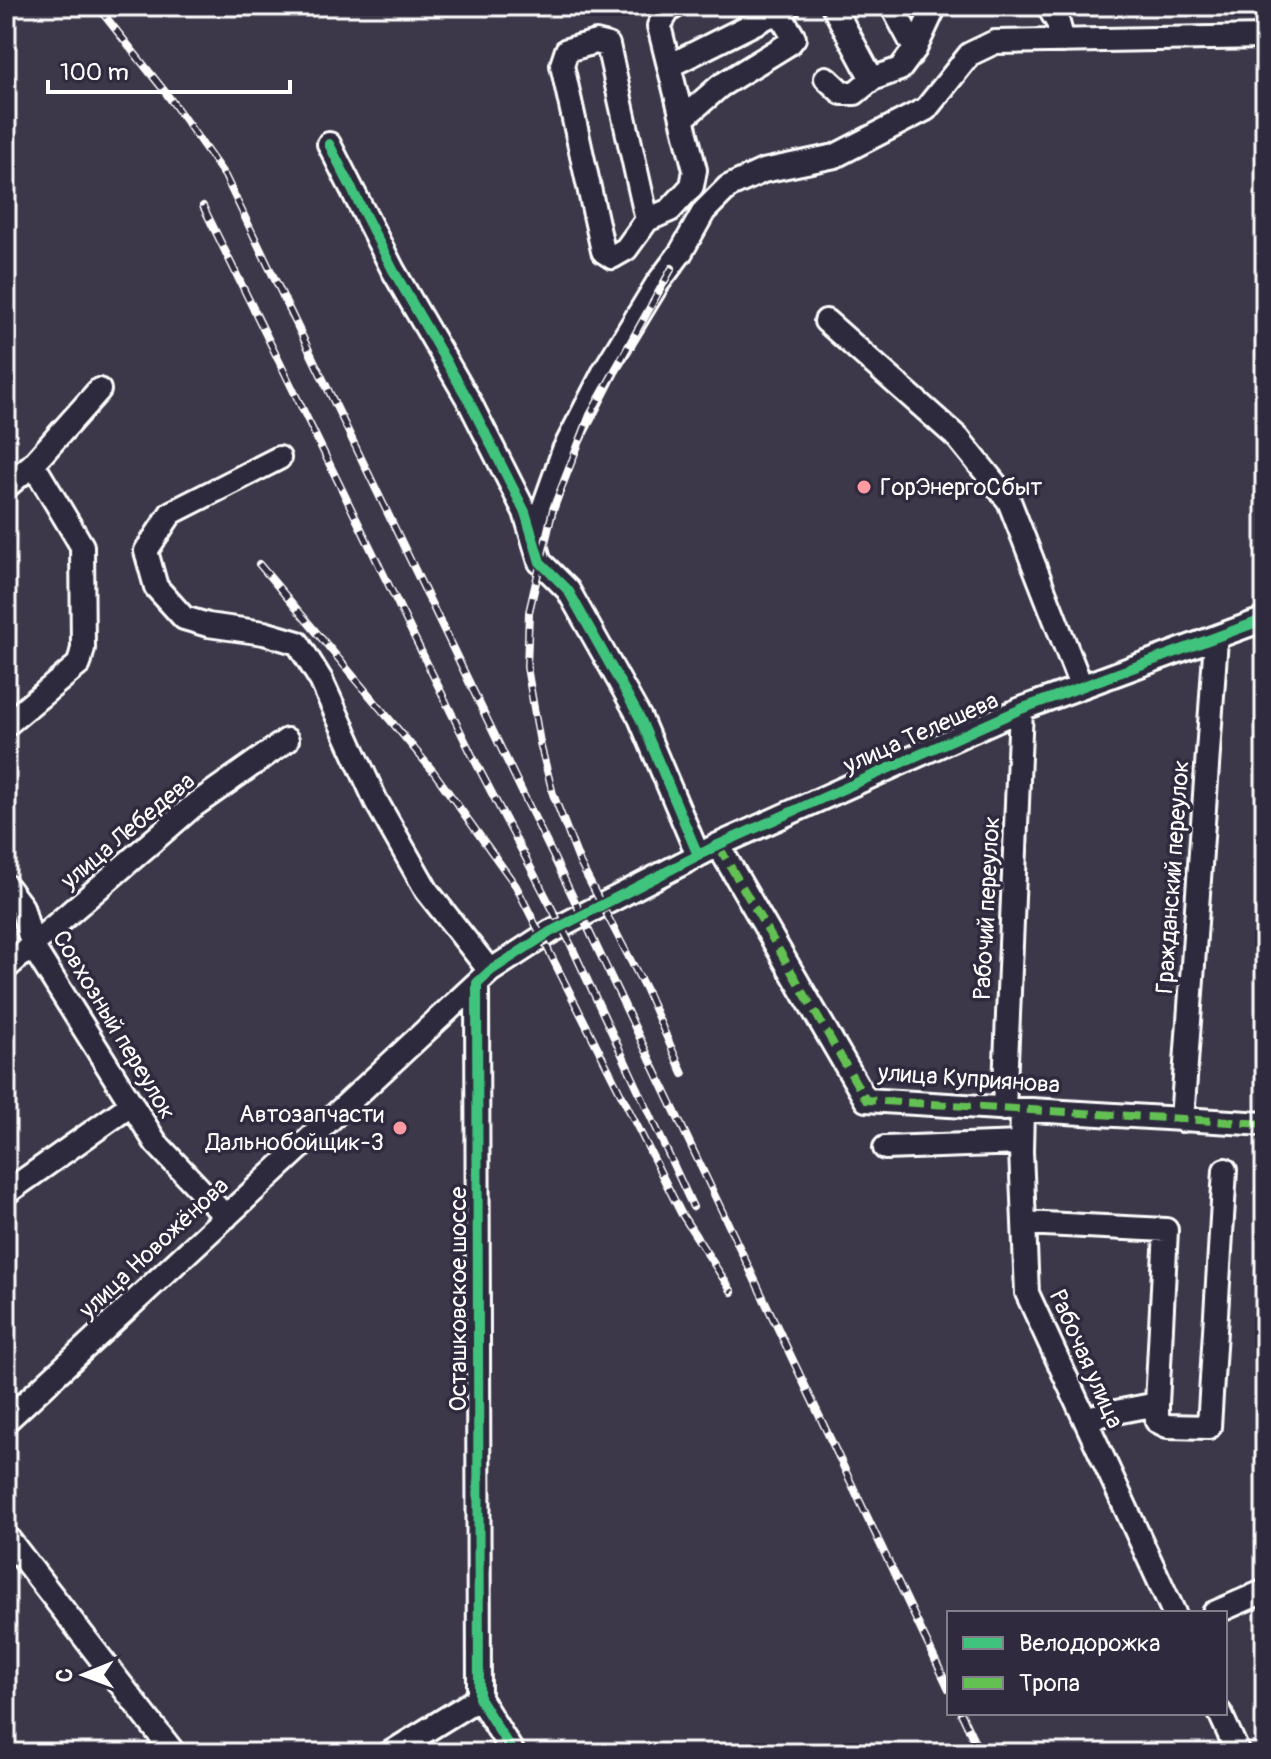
<svg xmlns="http://www.w3.org/2000/svg" width="1271" height="1759" viewBox="0 0 1271 1759" font-family="Pangolin,sans-serif">
<style>
.lines{fill:none;stroke-linecap:round;stroke-linejoin:round}
.minor-casing{stroke:#fff;stroke-width:28}
.minor{stroke:#2f2a3d;stroke-width:22}
.rail-casing{stroke:#fff;stroke-width:8}
.rail{stroke:#2f2a3d;stroke-width:5;stroke-dasharray:15;stroke-linecap:butt}
.quiet{stroke:#63c152;stroke-width:8;stroke-dasharray:16 8;stroke-linecap:butt}
.cycleway-casing{stroke:#2f2a3d;stroke-width:15}
.cycleway{stroke:#40c37c;stroke-width:10}
.poi-dot{fill:#ff9aa2;stroke:#2f2a3d;stroke-width:3}
.labels{text-anchor:middle;dominant-baseline:central;stroke-width:7;stroke-linejoin:round;paint-order:stroke}
.poi-label{font-size:24px;fill:#fff;stroke:#2f2a3d;text-anchor:start}
.street-label{font-size:24px;fill:#fff;stroke:#2f2a3d}
</style>
<rect width="100%" height="100%" fill="#3c3749"/>
<filter id="ink" filterUnits="userSpaceOnUse"><feTurbulence type="fractalNoise" baseFrequency=".0125" numOctaves="2"/><feDisplacementMap in="SourceGraphic" scale="16" xChannelSelector="R" yChannelSelector="G"/><feConvolveMatrix kernelMatrix="1 2 1 2 8 2 1 2 1" color-interpolation-filters="sRGB"/></filter>
<g filter="url(#ink)">
<g class="lines">
<defs>
<path id="minor" d="M 833,6 L 872,79
M 892,6 L 915,49
M 1048,6 L 1058,23 L 1063,41
M 669,66 L 789,6
M 826,78 L 842,93 L 855,93 L 872,79 L 900,69 L 915,49 L 935,6
M 682,119 L 720,86 L 790,43 L 794,38 L 778,11
M 329,144 L 393,270 L 469,401 L 525,512 L 540,562 L 568,590 L 640,718 L 698,855
M 647,220 L 608,45 L 596,42 L 567,50 L 562,65 L 603,251 L 612,257 L 626,249 L 647,220 L 670,210 L 692,186 L 695,170 L 659,26 L 668,11 L 676,6
M 826,321 L 958,438 L 1009,501 L 1081,686
M 279,458 L 171,513 L 146,551 L 156,587 L 184,618 L 208,625 L 264,633 L 298,643 L 321,680 L 376,801 L 427,891 L 490,971
M 6,487 L 33,464
M 533,537 L 564,450 L 606,368 L 657,284 L 681,252 L 704,211 L 728,187 L 763,171 L 835,156 L 926,109 L 970,54 L 995,42 L 1265,37
M 6,725 L 79,664 L 83,648 L 82,546 L 33,464 L 99,390
M 718,845 L 866,1100 L 1265,1124
M 6,886 L 22,907 L 33,947 L 156,1143 L 226,1217
M 6,968 L 192,807 L 287,740
M 1004,1109 L 1021,709
M 1022,1110 L 1021,1151 L 1027,1293 L 1174,1613
M 1182,1120 L 1216,639
M 885,1148 L 1021,1143
M 6,1193 L 132,1104
M 1024,1223 L 1166,1230 L 1157,1404 L 1085,1418
M 1157,1404 L 1157,1421 L 1167,1426 L 1209,1427 L 1225,1170
M 6,1421 L 477,983
M 6,1536 L 174,1753
M 1214,1613 L 1265,1591
M 1220,1713 L 1238,1753
M 390,1753 L 479,1698
M 513,1753 L 479,1698 L 477,983 L 490,971 L 550,932 L 718,845 L 1021,709 L 1265,619"/>
</defs>
<use href="#minor" class="minor-casing"/>
<use href="#minor" class="minor"/>
<defs>
<path id="rail" d="M 97,6 L 166,93 L 225,176 L 582,916 L 949,1689
M 203,206 L 473,757 L 571,945 L 693,1207
M 672,268 L 590,415 L 553,509 L 529,612 L 527,667 L 540,743 L 553,794 L 580,863 L 645,988 L 683,1074
M 259,564 L 433,771 L 516,886 L 681,1213 L 732,1292
M 961,1713 L 980,1753"/>
</defs>
<use href="#rail" class="rail-casing"/>
<use href="#rail" class="rail"/>
<path class="quiet" d="M 718,845 L 866,1100 L 1265,1124"/>
<defs>
<path id="cycleway" d="M 329,144 L 393,270 L 469,401 L 525,512 L 540,562 L 568,590 L 640,718 L 698,855
M 513,1753 L 479,1698 L 477,983 L 490,971 L 550,932 L 718,845 L 1021,709 L 1265,619"/>
</defs>
<use href="#cycleway" class="cycleway-casing"/>
<use href="#cycleway" class="cycleway"/>
</g>
</g>
<g class="poi-dot">
<circle cx="864" cy="487" r="8"/>
<circle cx="400" cy="1128" r="8"/>
</g>
<g class="labels">
<g class="poi-label">
<text x="880" y="487">ГорЭнергоСбыт</text>
<text x="384" y="1114" text-anchor="end">Автозапчасти<tspan x="384" dy="28">Дальнобойщик-3</tspan></text>
</g>
<g class="street-label">
<text transform="translate(921 733) rotate(-24)">улица Телешева</text>
<text transform="translate(128 831) rotate(-40)">улица Лебедева</text>
<text transform="translate(1173 877) rotate(-86)">Гражданский переулок</text>
<text transform="translate(987 908) rotate(-87)">Рабочий переулок</text>
<text transform="translate(114 1025) rotate(59)">Совхозный переулок</text>
<text transform="translate(969 1079) rotate(4)">улица Куприянова</text>
<text transform="translate(154 1248) rotate(-43)">улица Новожёнова</text>
<text transform="translate(458 1299) rotate(-90)">Осташковское шоссе</text>
<text transform="translate(1086 1359) rotate(66)">Рабочая улица</text>
</g>
</g>
<rect width="1271" height="1759" fill="none" stroke="#2f2a3d" stroke-width="32"/>
<rect x="16" y="16" width="1239" height="1727" fill="none" stroke="#fff" stroke-width="3" filter="url(#ink)"/>
<rect x="947" y="1611" width="280" height="104" fill="#2f2a3d" stroke="#827f8b" stroke-width="2"/>
<rect x="963" y="1637" width="40" height="12" fill="#40c37c" stroke="#827f8b" stroke-width="2"/>
<text x="1019" y="1651" font-size="24" fill="#ffffff">Велодорожка</text>
<rect x="963" y="1677" width="40" height="12" fill="#63c152" stroke="#827f8b" stroke-width="2"/>
<text x="1019" y="1691" font-size="24" fill="#ffffff">Тропа</text>
<g transform="translate(84 1675) rotate(269)" stroke="#2f2a3d" stroke-width="6" paint-order="stroke">
<path d="M0-6L14 30L0 20L-14 30Z" fill="#ffffff"/>
<text y="-12" font-size="22" font-weight="bold" text-anchor="middle" fill="#ffffff">С</text>
</g>
<path d="M48 80v12h242v-12" fill="none" stroke="#ffffff" stroke-width="4"/>
<text x="60" y="80" font-size="24" fill="#ffffff" stroke="#2f2a3d" stroke-width="6" paint-order="stroke">100 m</text>
</svg>
